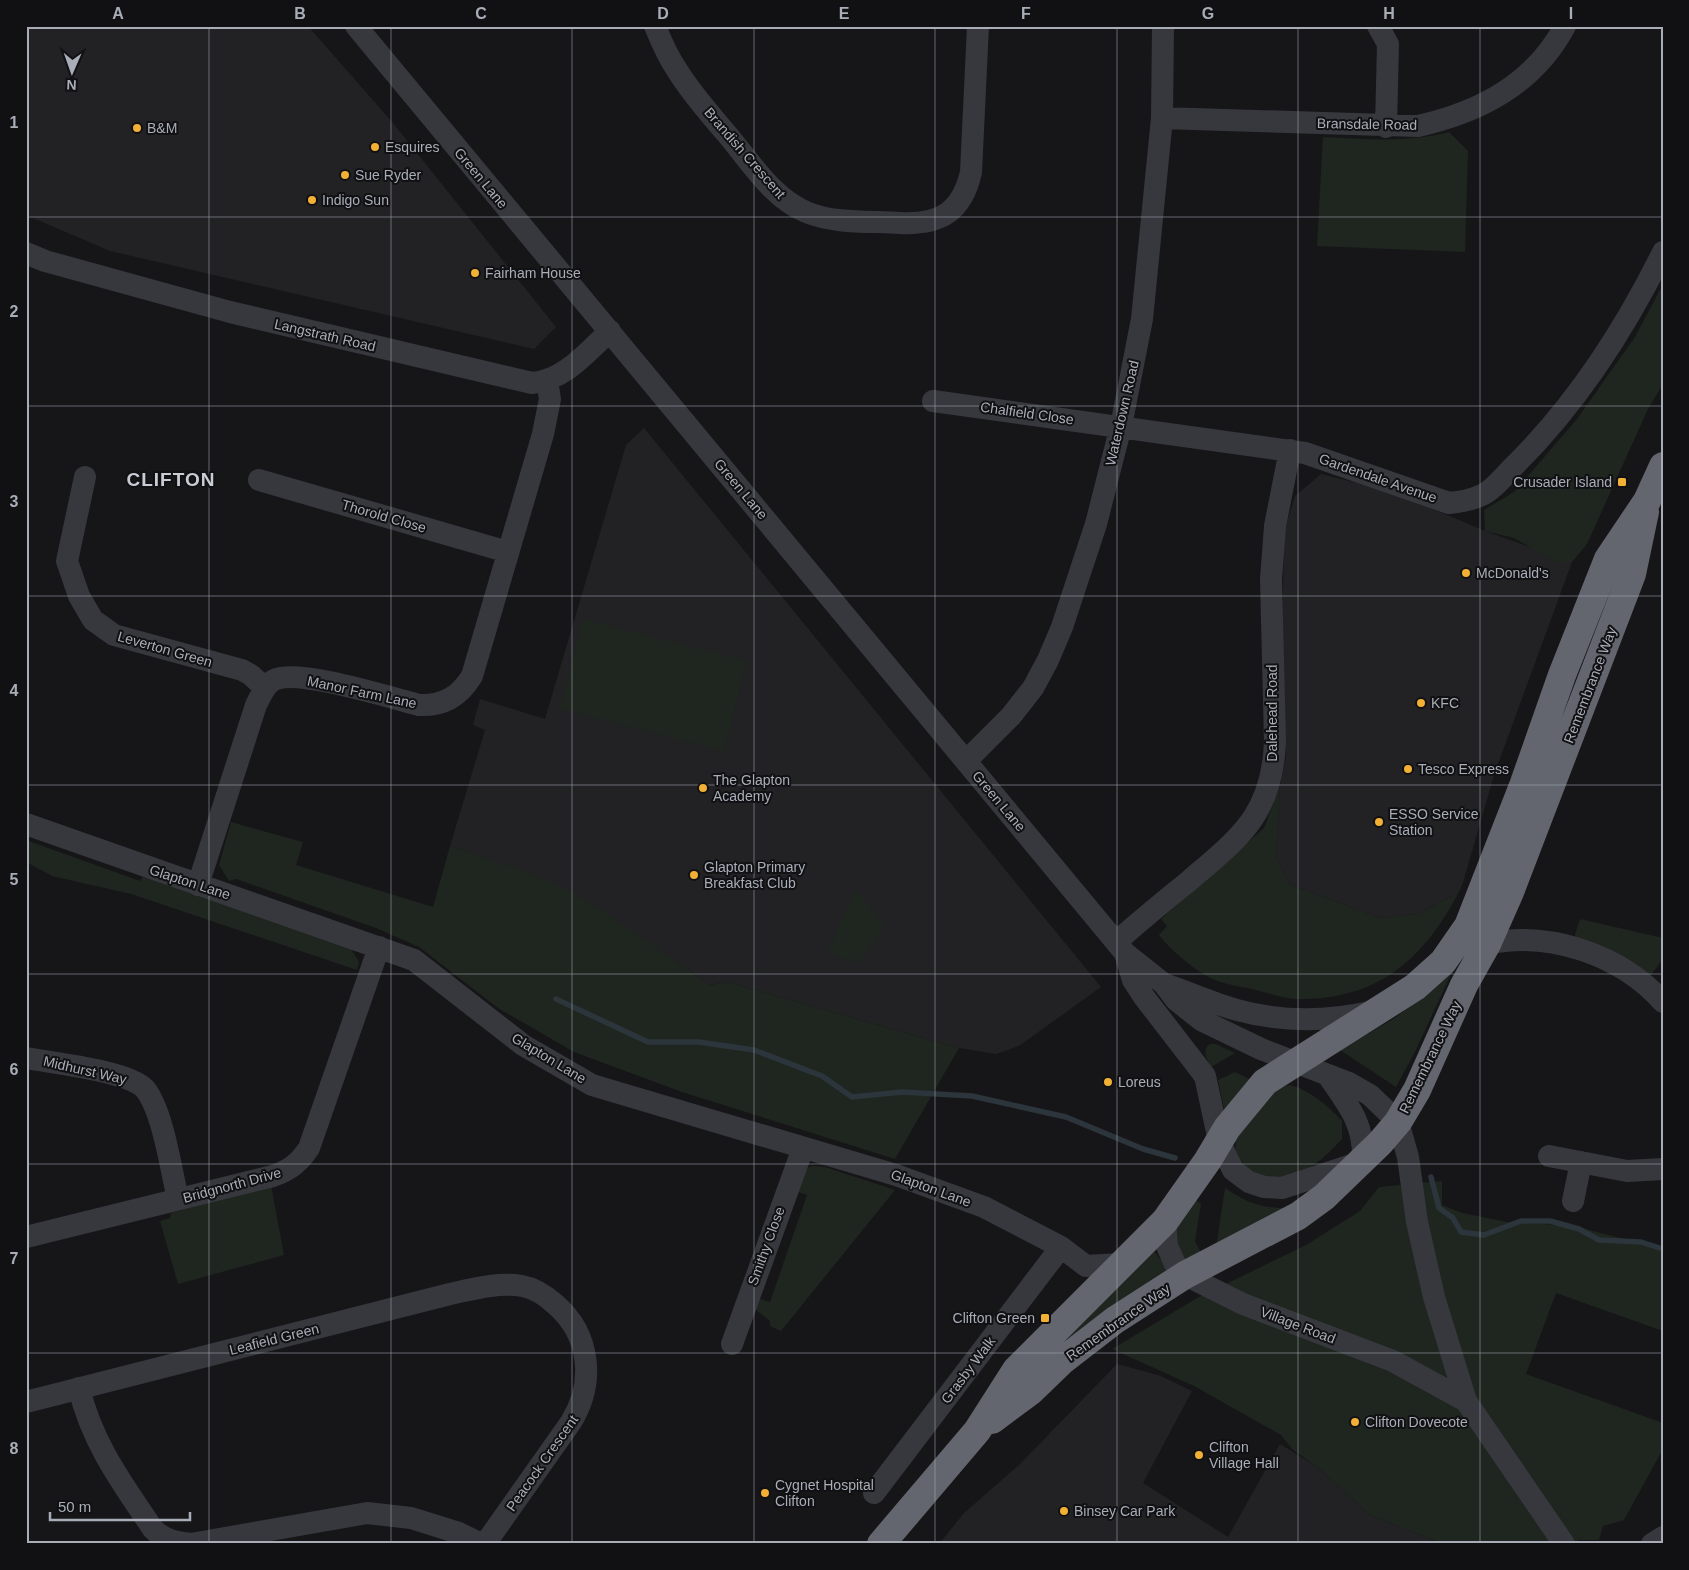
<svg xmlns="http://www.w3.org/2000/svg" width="1689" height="1570" viewBox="0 0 1689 1570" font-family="Arial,sans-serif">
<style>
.built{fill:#222225}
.green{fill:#1e261f}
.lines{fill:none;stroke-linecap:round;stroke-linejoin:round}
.stream{stroke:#2c353c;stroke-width:5.5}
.minor{stroke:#37383d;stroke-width:22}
.highway{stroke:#63666e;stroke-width:28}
.grid{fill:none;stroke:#a8adb8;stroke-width:1;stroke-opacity:0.55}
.poi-dot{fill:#f2b134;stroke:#111113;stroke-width:2}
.labels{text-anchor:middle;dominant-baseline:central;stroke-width:4;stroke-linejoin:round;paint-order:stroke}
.street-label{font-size:14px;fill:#a8adb8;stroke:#111113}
.poi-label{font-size:14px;fill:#a8adb8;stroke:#111113;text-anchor:start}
.district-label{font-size:19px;font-weight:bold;letter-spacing:1px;fill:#c9ccd4;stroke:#111113}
.neatline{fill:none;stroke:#a8adb8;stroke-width:2}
.grid-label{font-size:16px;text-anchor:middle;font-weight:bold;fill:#a8adb8}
</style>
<rect width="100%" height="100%" fill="#161618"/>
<path class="built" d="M 26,26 L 308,26 L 393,123 L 556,327 L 534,349 L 110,251 L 26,215 Z
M 644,428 L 1101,987 L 1019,1046 L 996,1054 L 959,1048 L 728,982 L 710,985 L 605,913 L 567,891 L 523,871 L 450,846 L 485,730 L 473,725 L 480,699 L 545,719 L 626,445 Z
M 1321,474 L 1390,491 L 1485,531 L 1572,562 L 1494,775 L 1462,886 L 1454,895 L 1418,914 L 1380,918 L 1289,884 L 1276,857 L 1280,786 L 1286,756 L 1282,652 L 1284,532 L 1295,496 Z
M 1117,1364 L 1161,1376 L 1192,1391 L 1143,1483 L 1228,1537 L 1280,1444 L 1316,1466 L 1370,1515 L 1444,1544 L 939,1544 L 964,1513 L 1019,1465 Z"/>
<path class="green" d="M 1449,132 L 1468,151 L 1465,252 L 1317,246 L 1323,137 C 1366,139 1408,143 1449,132 Z
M 1663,284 L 1663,384 L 1648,409 L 1587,544 L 1572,562 L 1556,562 L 1514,538 L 1485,531 L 1484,510 L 1514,492 L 1577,419 L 1635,337 Z
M 583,619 L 747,661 L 724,751 L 560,709 Z
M 1280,786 L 1276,857 L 1289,884 L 1380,918 L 1418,914 L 1454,895 L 1462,886 C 1426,957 1381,1000 1297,999 C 1283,999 1266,992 1252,989 C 1240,986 1226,985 1215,980 C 1199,974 1169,949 1159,935 L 1167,926 L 1161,919 L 1264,828 Z
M 231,822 L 303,842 L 296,865 L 433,907 L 450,846 C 490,860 532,871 569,891 C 618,918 663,953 710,985 L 728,982 L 959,1048 L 895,1159 L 682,1092 L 574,1052 L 498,1008 L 419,947 L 376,928 L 236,879 L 229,881 L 219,865 Z
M 26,840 L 140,881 L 145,874 L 350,947 L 359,962 L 357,970 L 131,894 L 52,876 L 26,862 Z
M 856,890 L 885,926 L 859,963 L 827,953 Z
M 1580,919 L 1663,938 L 1663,959 L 1650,976 L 1573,941 Z
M 1452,972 L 1415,1052 L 1396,1087 L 1340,1050 L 1395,1018 Z
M 1210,1044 L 1216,1044 L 1235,1053 L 1211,1067 C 1207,1059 1201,1050 1210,1044 Z
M 1235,1072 L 1253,1081 L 1228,1110 L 1224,1109 L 1218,1080 Z
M 1290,1085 C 1310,1090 1328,1106 1342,1121 L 1342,1139 C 1331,1151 1313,1169 1297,1174 C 1290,1176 1278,1179 1271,1178 C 1254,1175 1231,1161 1236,1140 C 1239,1128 1250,1119 1258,1110 C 1269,1098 1273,1088 1290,1085 Z
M 812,1166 L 825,1167 L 895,1190 L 781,1331 L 770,1326 L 770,1321 L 756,1310 L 753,1297 L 770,1302 L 807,1195 L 790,1189 L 804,1169 Z
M 1442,1181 L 1442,1205 L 1462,1213 L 1507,1222 L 1574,1226 L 1663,1249 L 1663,1331 L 1556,1293 L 1526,1374 L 1663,1423 L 1663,1449 L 1624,1520 L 1603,1526 L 1599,1540 L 1579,1540 L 1571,1544 L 1444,1544 L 1370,1515 L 1316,1466 L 1293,1450 L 1281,1435 L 1194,1386 L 1112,1349 L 1197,1298 L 1306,1245 L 1360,1211 L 1379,1187 Z
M 271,1185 L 284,1255 L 178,1284 L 160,1221 L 170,1218 L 171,1213 Z
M 1225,1188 C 1244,1201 1260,1208 1284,1208 L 1216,1248 Z
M 1196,1200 L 1201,1204 L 1195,1241 L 1202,1255 L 1186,1263 L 1174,1249 L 1176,1225 Z
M 1153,1250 L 1170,1271 L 1070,1339 L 1068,1337 Z"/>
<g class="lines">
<path class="stream" d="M 556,999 L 648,1042 L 699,1042 L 754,1050 L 822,1076 L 852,1097 L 902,1092 L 972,1096 L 1066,1117 L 1143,1149 L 1175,1158
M 1431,1177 L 1439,1208 L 1453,1218 L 1461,1232 L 1484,1235 L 1521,1221 L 1550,1221 L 1579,1229 L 1599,1240 L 1641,1242 L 1663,1249"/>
<path class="minor" d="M 356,26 L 1125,953 L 1164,984 L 1176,1000 L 1201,1020 L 1261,1049 L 1349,1083 L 1370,1095 L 1398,1122 L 1408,1157 L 1417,1222 L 1434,1297 L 1466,1401 L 1564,1544
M 655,26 C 661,41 668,57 677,70 C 691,93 709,113 726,133 C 750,161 771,197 806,212 C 835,224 870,221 900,223 C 940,225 962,212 971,172 L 978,26
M 1378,26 L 1388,44 L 1386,127
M 1162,118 L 1418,126 C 1480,112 1534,84 1565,26
M 26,253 L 45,261 L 230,312 L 532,383 C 565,380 587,352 610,331
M 933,401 L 1305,453 L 1449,503 C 1461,502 1471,500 1482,495 C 1493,490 1504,476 1513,467 C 1576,405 1624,331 1663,252
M 85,477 L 67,561 L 79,596 L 93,620 L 114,635 L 242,670 L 251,675 L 265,688
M 259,480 L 508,552
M 966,761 L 1011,716 L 1033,688 L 1048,660 L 1062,627 L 1096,524 L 1121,426 L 1142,319 L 1162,118 L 1163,26
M 26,824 L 414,960 L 523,1045 L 592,1085 L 896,1175 L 984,1207 L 1061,1247 L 1086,1266 L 1120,1264
M 198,885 L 256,705 C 261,696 264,685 274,680 C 297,668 391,698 419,705 C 443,706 459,697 472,676 L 543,434 L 550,399 L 547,381
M 1116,942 C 1140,921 1164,901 1189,881 C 1240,837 1272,815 1275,742 L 1271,579 L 1275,526 L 1290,450
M 1487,944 C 1549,930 1621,955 1663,1002
M 1125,953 L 1133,980 L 1144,997 L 1205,1076 L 1219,1141 L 1233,1170 L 1249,1182 L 1264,1187 L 1282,1188 L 1358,1163
M 1164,984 C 1188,992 1212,1003 1237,1010 C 1281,1022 1325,1022 1370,1012
M 26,1058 C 52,1063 129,1071 145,1089 C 163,1111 171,1170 178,1199
M 1329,1077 C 1348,1105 1364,1123 1363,1159
M 1549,1156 L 1627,1171 L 1663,1169
M 1573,1201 L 1581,1162
M 1165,1221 L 1167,1246 L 1175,1264 L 1185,1275 L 1243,1304 L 1393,1361 L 1466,1401
M 26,1237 L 273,1176 C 290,1170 299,1163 309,1148 L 379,947
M 732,1344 L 803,1148
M 79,1388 C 92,1443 122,1483 153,1529 C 164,1540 175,1542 191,1544 L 367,1513 L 411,1518 L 459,1533 L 481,1544
M 26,1402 L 450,1294 C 473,1289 498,1282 522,1286 C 534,1288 546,1296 555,1304 C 591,1335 595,1383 571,1422 L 485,1544
M 874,1493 L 1061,1247
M 1652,1544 L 1663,1537"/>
<path class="highway" d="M 992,1420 L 1031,1391 L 1062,1361 L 1115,1320 L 1185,1275 L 1298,1216 L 1324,1197 L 1380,1143 L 1398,1122 L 1417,1090 L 1464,985 L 1487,944 L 1510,892 L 1632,574 L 1645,512
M 881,1544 L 977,1431 L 1016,1370 L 1165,1221 L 1208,1160 L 1227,1128 L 1265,1082 L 1415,987 L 1443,962 L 1468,926 L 1524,783 L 1562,675 L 1608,559 L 1647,501 L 1663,466"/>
</g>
<path class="grid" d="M 209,26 L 209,1544M 391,26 L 391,1544M 572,26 L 572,1544M 754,26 L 754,1544M 935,26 L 935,1544M 1117,26 L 1117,1544M 1298,26 L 1298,1544M 1480,26 L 1480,1544M 26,217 L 1663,217M 26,406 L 1663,406M 26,596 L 1663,596M 26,785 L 1663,785M 26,974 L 1663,974M 26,1164 L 1663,1164M 26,1353 L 1663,1353"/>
<g class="poi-dot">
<circle cx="137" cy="128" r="5"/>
<circle cx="375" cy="147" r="5"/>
<circle cx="345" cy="175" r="5"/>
<circle cx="312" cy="200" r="5"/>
<circle cx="475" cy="273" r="5"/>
<rect x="1617" y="477" width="10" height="10" rx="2.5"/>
<circle cx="1466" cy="573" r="5"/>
<circle cx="1421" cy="703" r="5"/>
<circle cx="1408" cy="769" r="5"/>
<circle cx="703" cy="788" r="5"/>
<circle cx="1379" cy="822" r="5"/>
<circle cx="694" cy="875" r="5"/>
<circle cx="1108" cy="1082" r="5"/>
<rect x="1040" y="1313" width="10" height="10" rx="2.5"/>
<circle cx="1355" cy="1422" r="5"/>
<circle cx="1199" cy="1455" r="5"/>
<circle cx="765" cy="1493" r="5"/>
<circle cx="1064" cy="1511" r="5"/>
</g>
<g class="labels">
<g class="street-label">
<text transform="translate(1367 124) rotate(1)">Bransdale Road</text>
<text transform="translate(745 153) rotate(49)">Brandish Crescent</text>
<text transform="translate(481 178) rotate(50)">Green Lane</text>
<text transform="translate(325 335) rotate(13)">Langstrath Road</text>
<text transform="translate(1027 413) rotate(8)">Chalfield Close</text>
<text transform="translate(1122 413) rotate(-77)">Waterdown Road</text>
<text transform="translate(1378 478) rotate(19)">Gardendale Avenue</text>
<text transform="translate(741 489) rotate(50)">Green Lane</text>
<text transform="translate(384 516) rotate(16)">Thorold Close</text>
<text transform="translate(165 649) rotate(16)">Leverton Green</text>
<text transform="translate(1590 685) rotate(-69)">Remembrance Way</text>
<text transform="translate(362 692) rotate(12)">Manor Farm Lane</text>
<text transform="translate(1272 713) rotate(-90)">Dalehead Road</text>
<text transform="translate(999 801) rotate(50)">Green Lane</text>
<text transform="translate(190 882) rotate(18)">Glapton Lane</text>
<text transform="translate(1430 1057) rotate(-64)">Remembrance Way</text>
<text transform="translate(549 1058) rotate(31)">Glapton Lane</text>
<text transform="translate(85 1070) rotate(13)">Midhurst Way</text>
<text transform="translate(232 1185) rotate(-15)">Bridgnorth Drive</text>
<text transform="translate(931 1188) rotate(20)">Glapton Lane</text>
<text transform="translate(766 1246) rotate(-70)">Smithy Close</text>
<text transform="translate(1118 1322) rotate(-35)">Remembrance Way</text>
<text transform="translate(1298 1325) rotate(21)">Village Road</text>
<text transform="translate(274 1339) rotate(-14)">Leafield Green</text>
<text transform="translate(968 1370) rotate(-53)">Grasby Walk</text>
<text transform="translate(542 1463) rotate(-55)">Peacock Crescent</text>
</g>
<g class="poi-label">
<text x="147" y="128">B&amp;M</text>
<text x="385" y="147">Esquires</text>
<text x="355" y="175">Sue Ryder</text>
<text x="322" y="200">Indigo Sun</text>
<text x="485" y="273">Fairham House</text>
<text x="1612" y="482" text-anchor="end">Crusader Island</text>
<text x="1476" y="573">McDonald's</text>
<text x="1431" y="703">KFC</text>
<text x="1418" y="769">Tesco Express</text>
<text x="713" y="780">The Glapton<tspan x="713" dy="16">Academy</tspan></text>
<text x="1389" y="814">ESSO Service<tspan x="1389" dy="16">Station</tspan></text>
<text x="704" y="867">Glapton Primary<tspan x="704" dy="16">Breakfast Club</tspan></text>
<text x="1118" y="1082">Loreus</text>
<text x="1035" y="1318" text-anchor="end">Clifton Green</text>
<text x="1365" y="1422">Clifton Dovecote</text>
<text x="1209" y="1447">Clifton<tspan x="1209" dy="16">Village Hall</tspan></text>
<text x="775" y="1485">Cygnet Hospital<tspan x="775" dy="16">Clifton</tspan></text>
<text x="1074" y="1511">Binsey Car Park</text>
</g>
<g class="district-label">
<text x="171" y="479">CLIFTON</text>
</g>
</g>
<rect width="1689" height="1570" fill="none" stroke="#111113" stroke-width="55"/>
<g transform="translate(72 72) rotate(182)" stroke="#111113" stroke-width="4" paint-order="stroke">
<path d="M0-4L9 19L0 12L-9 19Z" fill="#a8adb8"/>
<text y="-8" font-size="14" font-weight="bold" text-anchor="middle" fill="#a8adb8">N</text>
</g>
<path d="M50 1512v8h140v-8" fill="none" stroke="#a8adb8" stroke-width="2.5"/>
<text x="58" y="1512" font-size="15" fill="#a8adb8" stroke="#111113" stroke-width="4" paint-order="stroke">50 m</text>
<rect x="28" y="28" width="1634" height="1514" class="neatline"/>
<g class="grid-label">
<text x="118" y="19">A</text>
<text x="300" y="19">B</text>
<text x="481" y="19">C</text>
<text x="663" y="19">D</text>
<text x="844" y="19">E</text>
<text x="1026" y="19">F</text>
<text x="1208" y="19">G</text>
<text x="1389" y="19">H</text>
<text x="1571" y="19">I</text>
<text x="14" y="128">1</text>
<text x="14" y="317">2</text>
<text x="14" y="507">3</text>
<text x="14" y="696">4</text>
<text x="14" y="885">5</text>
<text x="14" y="1075">6</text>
<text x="14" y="1264">7</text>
<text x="14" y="1454">8</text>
</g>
</svg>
